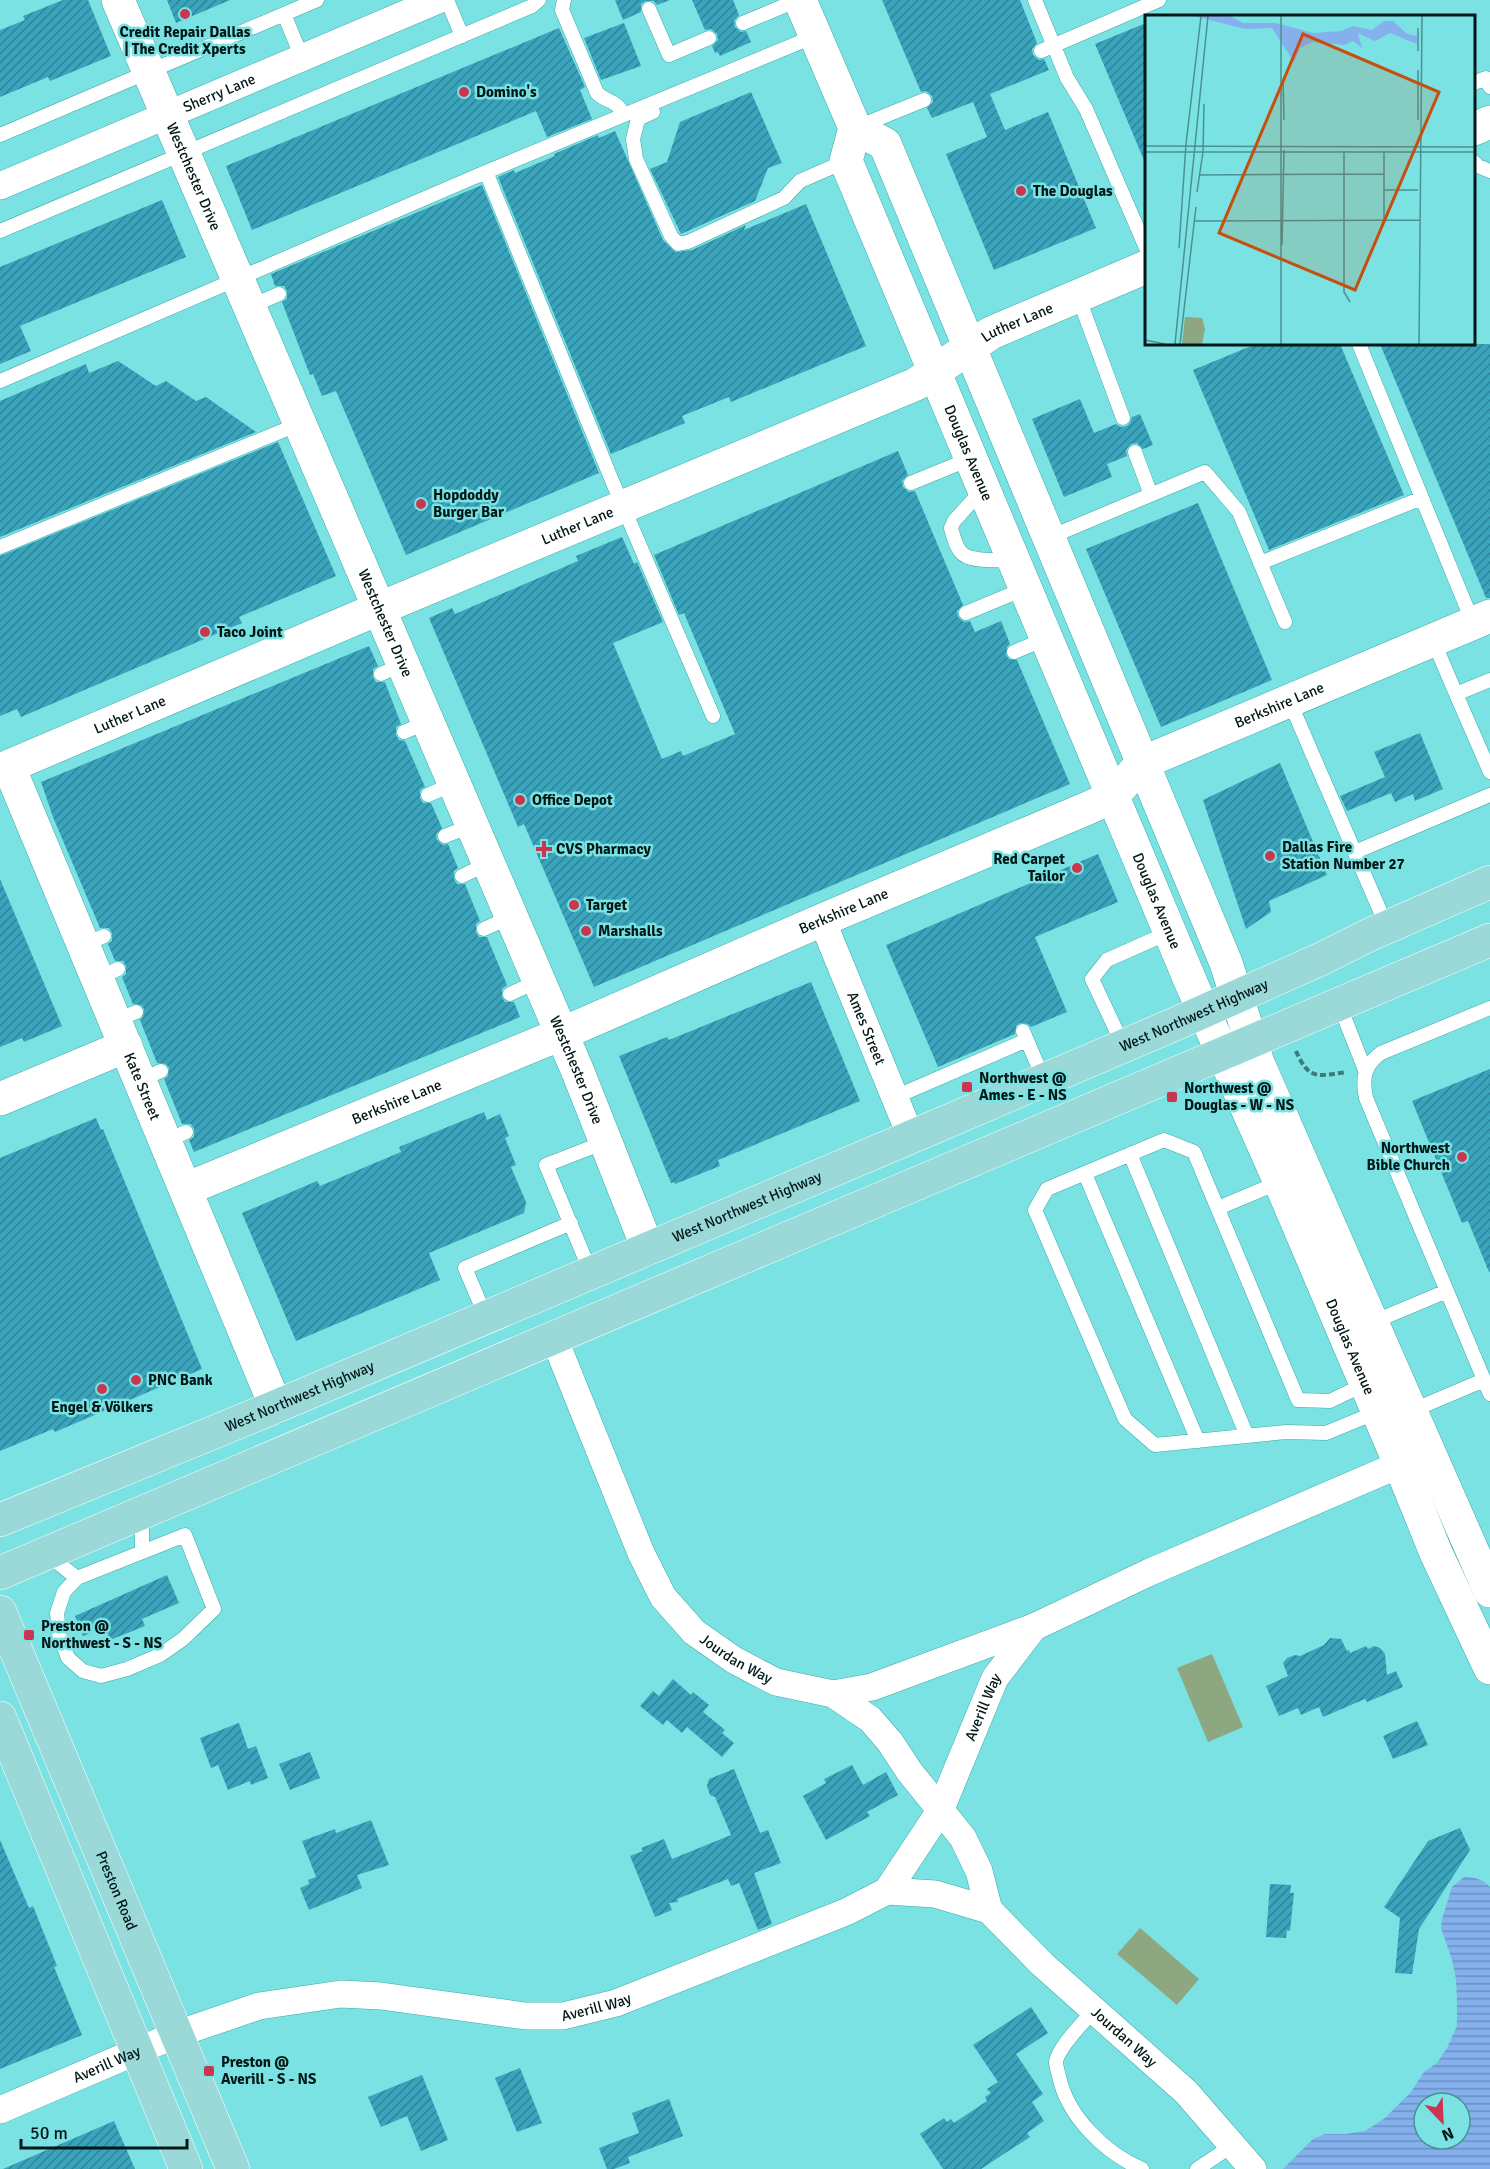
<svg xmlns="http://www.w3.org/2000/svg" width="1490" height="2169" viewBox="0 0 1490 2169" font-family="Signika,sans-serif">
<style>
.park{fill:#8da781}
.water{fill:url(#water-rules);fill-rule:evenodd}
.building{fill:url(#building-hatch)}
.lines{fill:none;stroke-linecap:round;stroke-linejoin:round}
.lane-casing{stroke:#3daaab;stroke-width:15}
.street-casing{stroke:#3daaab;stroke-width:28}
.secondary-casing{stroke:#3daaab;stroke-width:34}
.primary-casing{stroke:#fff;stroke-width:34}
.path{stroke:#3d7b7b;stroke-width:4;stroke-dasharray:6 3;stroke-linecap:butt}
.lane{stroke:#fff;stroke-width:14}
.street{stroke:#fff;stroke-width:27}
.secondary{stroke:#fff;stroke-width:33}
.primary{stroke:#9bd9d9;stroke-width:33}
.poi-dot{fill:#c8374f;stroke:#7ae2e2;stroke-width:2}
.labels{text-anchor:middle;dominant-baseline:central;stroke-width:5;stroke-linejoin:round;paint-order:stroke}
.poi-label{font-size:15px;font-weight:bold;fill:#021818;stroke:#7ae2e2;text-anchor:start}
.street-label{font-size:15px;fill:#021818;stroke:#7ae2e2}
.inset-road{fill:none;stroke:#4a9191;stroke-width:1.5}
.view{fill:#c64f0e;fill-opacity:0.15;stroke:#c64f0e;stroke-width:3}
.inset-edge{fill:none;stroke:#021818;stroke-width:3}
</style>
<defs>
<pattern id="water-rules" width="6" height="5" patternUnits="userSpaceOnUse" patternTransform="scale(1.5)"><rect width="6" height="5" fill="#84b1ee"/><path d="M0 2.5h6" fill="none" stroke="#6a8fc0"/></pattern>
<pattern id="building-hatch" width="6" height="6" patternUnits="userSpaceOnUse" patternTransform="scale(1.5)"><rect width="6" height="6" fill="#39a4bc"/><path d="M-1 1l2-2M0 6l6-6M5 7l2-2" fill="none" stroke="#2e8598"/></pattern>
</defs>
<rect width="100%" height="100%" fill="#7ae2e2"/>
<path class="park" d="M 1212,1654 L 1243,1727 L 1208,1742 L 1177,1668 Z
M 1140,1928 L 1199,1979 L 1177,2005 L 1117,1954 Z"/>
<path class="water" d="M 1464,1877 C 1473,1877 1483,1879 1490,1887 L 1490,2169 L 1283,2169 L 1313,2139 L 1325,2134 L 1346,2134 L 1365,2131 L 1385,2118 L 1411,2092 L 1424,2072 L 1437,2063 L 1447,2048 L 1457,2026 L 1457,2001 L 1456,1979 L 1452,1960 L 1441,1928 L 1442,1919 L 1452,1887 ZM 1424,2103 L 1460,2103 L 1460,2139 L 1424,2139 Z"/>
<path class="building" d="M 63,0 L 88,0 L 111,56 L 50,81 L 48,77 L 0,97 L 0,30 L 25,20 L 23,16 Z
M 167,0 L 230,0 L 176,23 Z
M 615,0 L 670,0 L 657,5 L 654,1 L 646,1 L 641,4 L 641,12 L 623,20 Z
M 692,0 L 733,0 L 739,15 L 734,21 L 735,27 L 741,32 L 746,31 L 751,42 L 720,56 L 718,52 L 715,53 L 712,46 L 718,40 L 717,34 L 711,29 L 705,30 Z
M 882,0 L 1020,0 L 1037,43 L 1032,49 L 1033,55 L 1039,60 L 1044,59 L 1049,70 L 990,94 L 1005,130 L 1048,112 L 1096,228 L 994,270 L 946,154 L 987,137 L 973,102 L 932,118 L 927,108 L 933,102 L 932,96 L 926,91 L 921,92 Z
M 624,23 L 641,66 L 601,80 L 584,38 Z
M 1146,23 L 1146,165 L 1095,44 Z
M 559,28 L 585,87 L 580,90 L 592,119 L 547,137 L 536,111 L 252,230 L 226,166 Z
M 751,92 L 782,163 L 768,168 L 755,201 L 681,234 L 650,169 L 667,162 L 680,122 Z
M 615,131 L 663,240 L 675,252 L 692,250 L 746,225 L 744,230 L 806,204 L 866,346 L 731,402 L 729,397 L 682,416 L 685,423 L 611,454 L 498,177 L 514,170 L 515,173 L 555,156 L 554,154 L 598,135 L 599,138 Z
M 482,185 L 599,473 L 406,555 L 336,391 L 322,396 L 313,374 L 310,375 L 282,302 L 287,299 L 287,291 L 284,286 L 275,286 L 271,274 Z
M 162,200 L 186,257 L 20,326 L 31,351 L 0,364 L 0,267 Z
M 1256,344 L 1340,344 L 1404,495 L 1269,550 L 1193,370 Z
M 1380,344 L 1490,344 L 1490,598 L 1486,598 Z
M 118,361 L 156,386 L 166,381 L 196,401 L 206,397 L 256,432 L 0,537 L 0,401 L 86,364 L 89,373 Z
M 1080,399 L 1094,433 L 1116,424 L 1121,427 L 1127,426 L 1130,423 L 1132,417 L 1140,414 L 1153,445 L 1143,449 L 1137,443 L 1131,444 L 1126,450 L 1127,456 L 1107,464 L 1112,477 L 1064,497 L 1032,419 Z
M 278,442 L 336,576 L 239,617 L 242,623 L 21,717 L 17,709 L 0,716 L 0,556 Z
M 898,451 L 908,475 L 902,481 L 903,487 L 909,492 L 915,491 L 963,605 L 957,611 L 958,617 L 964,622 L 970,621 L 975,632 L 1001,621 L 1010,644 L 1007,647 L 1006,655 L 1009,659 L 1017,660 L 1070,784 L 594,987 L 524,824 L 518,827 L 429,618 L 452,608 L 455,614 L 578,561 L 576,556 L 622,537 L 634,564 L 637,562 L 663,622 L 613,643 L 662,759 L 681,751 L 683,756 L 735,734 L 684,613 L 679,615 L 654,555 Z
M 1198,503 L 1272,680 L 1161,727 L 1086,549 Z
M 369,646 L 378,666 L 373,669 L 373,677 L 376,682 L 385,682 L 401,724 L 396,727 L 396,735 L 399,740 L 405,741 L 425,787 L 420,790 L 420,798 L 423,803 L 431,803 L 442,828 L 436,834 L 437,840 L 443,845 L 448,844 L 458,868 L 454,871 L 454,879 L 457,884 L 465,884 L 480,921 L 476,924 L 476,932 L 479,937 L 487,937 L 507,985 L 502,989 L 502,997 L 505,1002 L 514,1002 L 520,1017 L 194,1152 L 189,1140 L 194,1137 L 194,1129 L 191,1124 L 182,1124 L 164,1079 L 168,1076 L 169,1068 L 166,1064 L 157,1063 L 140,1020 L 143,1017 L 144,1009 L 141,1005 L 133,1004 L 122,977 L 126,974 L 126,966 L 123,961 L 115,961 L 108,944 L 112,941 L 112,933 L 109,928 L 100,928 L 53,817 L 41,782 Z
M 1420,733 L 1443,789 L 1415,801 L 1413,794 L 1395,802 L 1391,793 L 1347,811 L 1340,796 L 1385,777 L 1374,752 Z
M 1280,763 L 1327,875 L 1269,901 L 1271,912 L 1246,929 L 1203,800 Z
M 1098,854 L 1118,902 L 1035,937 L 1067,1012 L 1031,1027 L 1028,1024 L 1020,1023 L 1016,1026 L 1015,1034 L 938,1067 L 886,945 Z
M 0,879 L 62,1026 L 24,1042 L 22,1038 L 0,1047 Z
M 811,982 L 860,1101 L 718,1160 L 720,1166 L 675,1184 L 674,1182 L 671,1183 L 619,1056 L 667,1037 L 669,1040 Z
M 1490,1069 L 1490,1272 L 1489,1272 L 1468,1221 L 1462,1223 L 1412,1101 Z
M 484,1112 L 487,1120 L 500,1114 L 509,1136 L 505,1138 L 516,1165 L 511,1167 L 526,1202 L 524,1213 L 429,1253 L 440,1280 L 296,1341 L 242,1213 L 317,1181 L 320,1186 L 401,1152 L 399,1147 Z
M 96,1118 L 101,1130 L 103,1129 L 202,1369 L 55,1432 L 53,1429 L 0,1451 L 0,1158 Z
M 167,1575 L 179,1603 L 142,1619 L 145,1626 L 110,1640 L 105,1627 L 83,1636 L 75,1616 Z
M 1330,1638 L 1341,1639 L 1347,1651 L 1349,1650 L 1350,1653 L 1366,1646 L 1368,1649 L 1374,1646 L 1380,1648 L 1385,1654 L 1387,1675 L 1396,1671 L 1403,1687 L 1367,1702 L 1365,1699 L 1323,1717 L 1319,1707 L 1301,1715 L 1298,1708 L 1279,1716 L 1266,1686 L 1288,1676 L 1283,1663 L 1287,1658 L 1295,1655 L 1300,1656 L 1324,1645 Z
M 673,1679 L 691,1695 L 693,1692 L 709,1705 L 703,1712 L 725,1730 L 722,1733 L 734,1743 L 722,1757 L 687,1727 L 682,1733 L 667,1720 L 663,1725 L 640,1706 L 653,1691 L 659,1696 Z
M 1417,1721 L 1428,1745 L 1393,1759 L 1383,1736 Z
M 239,1723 L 248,1749 L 256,1746 L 268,1778 L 251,1785 L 250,1781 L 228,1790 L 218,1765 L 211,1768 L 200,1738 Z
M 310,1752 L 320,1778 L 290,1790 L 279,1764 Z
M 852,1765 L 863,1785 L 886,1772 L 898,1795 L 867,1812 L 870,1816 L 826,1840 L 803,1796 L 826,1783 L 824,1779 Z
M 734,1769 L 760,1833 L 768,1830 L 781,1863 L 754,1873 L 772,1924 L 758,1930 L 739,1883 L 731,1886 L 728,1879 L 677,1899 L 678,1902 L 669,1903 L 672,1910 L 655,1917 L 630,1856 L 643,1851 L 641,1848 L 664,1839 L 672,1859 L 731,1835 L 715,1797 L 710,1795 L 707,1786 L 709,1779 Z
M 371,1820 L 389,1865 L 357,1875 L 362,1888 L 309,1910 L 300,1888 L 309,1884 L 308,1880 L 316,1877 L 302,1841 L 335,1829 L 336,1833 Z
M 1460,1828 L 1470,1850 L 1419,1929 L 1412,1974 L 1395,1973 L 1400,1918 L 1384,1907 L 1428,1841 Z
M 0,1840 L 29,1908 L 33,1906 L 57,1966 L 54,1967 L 82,2035 L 0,2069 Z
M 1270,1884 L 1291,1885 L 1290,1893 L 1294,1893 L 1290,1931 L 1287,1930 L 1286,1938 L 1266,1937 Z
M 1031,2007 L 1048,2033 L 1016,2054 L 1043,2094 L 1032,2102 L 1044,2121 L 1027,2133 L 1030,2137 L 981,2169 L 943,2169 L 920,2134 L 944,2118 L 947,2122 L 951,2119 L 954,2123 L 987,2101 L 985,2097 L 991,2093 L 987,2089 L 998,2082 L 973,2045 Z
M 520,2068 L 542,2123 L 517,2132 L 495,2078 Z
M 422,2075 L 448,2140 L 421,2151 L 407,2116 L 381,2127 L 368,2097 Z
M 669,2099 L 683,2136 L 628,2157 L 630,2163 L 614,2169 L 607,2169 L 599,2148 L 639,2133 L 632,2113 Z
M 114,2121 L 135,2169 L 3,2169 Z"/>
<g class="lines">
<defs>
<path id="lane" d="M 447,0 L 462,36
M 564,0 L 562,10 L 597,93 C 608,104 615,98 624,115
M 1035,0 L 1067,78 L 1086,109 L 1146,248
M 649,9 L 669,55 L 709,38
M 284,14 L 302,58
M 743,23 L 798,0
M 1041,51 L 1159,0
M 1474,83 L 1486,78 L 1490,87
M 653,112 L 638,119 L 633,139 L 636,159 L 671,236 L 678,244 L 688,242 L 784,198 L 800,181 L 846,161
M 860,126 L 924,100
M 0,135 L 317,0
M 1474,162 L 1478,166 L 1490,171
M 0,231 L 532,6 L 539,0
M 1078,296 L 1123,418
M 249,307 L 279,294
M 1359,344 L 1473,623
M 0,381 L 486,172
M 1135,452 L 1151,495
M 911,483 L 972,458
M 983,489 L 954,521 L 951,528 C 953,535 955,545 960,551 C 968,563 999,560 1012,560
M 1050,537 L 1205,472 L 1239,512 L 1285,622
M 0,547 L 299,424
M 1260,563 L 1422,498
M 966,613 L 1026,588
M 1433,640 L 1456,694
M 1014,652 L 1047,638
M 381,674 L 403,664
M 1490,680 L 1456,694 L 1490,772
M 1289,700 L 1387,927
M 713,716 L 613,483 L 486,172 L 815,36
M 404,732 L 427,722
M 428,795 L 453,784
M 445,836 L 470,826
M 1355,852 L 1490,795
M 462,876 L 487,864
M 484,929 L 510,917
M 84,945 L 104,936
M 98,978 L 118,969
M 510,994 L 538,981
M 1339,1004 L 1365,1070
M 1490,1008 L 1381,1053 C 1364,1065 1362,1078 1366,1098 L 1490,1394
M 115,1021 L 136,1012
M 1023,1031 L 1044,1080
M 1123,1045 L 1092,979 L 1107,960 L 1170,932
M 140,1080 L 161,1071
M 895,1097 L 1027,1040
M 166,1141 L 186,1132
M 1130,1154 L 1247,1436
M 1085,1174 L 1198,1441
M 1218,1208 L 1280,1182
M 591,1273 L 546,1165 L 605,1142
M 486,1317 L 465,1268 L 571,1223
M 1373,1322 L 1447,1291
M 1365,1384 L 1330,1401 L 1298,1400 L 1194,1152 L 1164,1140 L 1047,1189 L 1035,1210 L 1125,1419 L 1155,1445 L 1286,1432 L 1326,1433 L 1377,1412
M 1411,1411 L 1484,1380
M 185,1535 L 214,1609 L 183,1639 L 160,1655 L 127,1669 L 101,1676 L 83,1671 L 68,1658 L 59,1634 L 57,1613 L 64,1592 L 77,1578 Z
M 142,1551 L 142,1515
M 48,1555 L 77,1578
M 1094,2010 C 1084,2022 1058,2047 1056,2062 C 1056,2066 1058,2072 1059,2076 C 1067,2116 1105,2153 1142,2169
M 1197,2169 L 1233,2145"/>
<g id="street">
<path id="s1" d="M 0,186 L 438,0"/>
<path id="s2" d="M 822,920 L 911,1137"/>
<path id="s3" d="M 554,1338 L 641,1553 L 663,1597 L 694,1632 L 734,1660 L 776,1682 L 833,1694 L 870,1719 L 890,1742 L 909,1771 L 963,1838 L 979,1871 L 989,1910"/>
<path d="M 833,1694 L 872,1687 L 1034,1627 L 1150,1572 L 1417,1457"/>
<path id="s4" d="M 887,1891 L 935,1894 L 989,1910 L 1042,1964 L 1186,2092 L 1253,2169"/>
<path id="s5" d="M 0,2110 L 177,2034 L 259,2006 L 341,1994 L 381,1996 L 525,2016 L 563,2016 L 616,2003 L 846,1912 L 887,1891 L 940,1811 L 995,1678 L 1034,1627"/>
</g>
<g id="secondary">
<path id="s6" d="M 118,0 L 578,1072 L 648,1249"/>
<path id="s7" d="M 800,0 L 855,128 L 846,161 L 1192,985 L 1280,1182 L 1400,1464 L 1436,1553 L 1490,1668"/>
<path d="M 855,128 L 885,144 L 1226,963 L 1258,1063 L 1490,1591"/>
<path d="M 1474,129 L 1490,122"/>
<path id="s8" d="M 9,767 L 276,1407"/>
<path id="s9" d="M 0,770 L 359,617 L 916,384 L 991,333 L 1146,267"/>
<path d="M 0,1099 L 126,1046"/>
<path id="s10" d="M 186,1189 L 561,1034 L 822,920 L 1088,808 L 1112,797 L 1142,763 L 1490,616"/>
</g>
<g id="primary">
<path id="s11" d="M 0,1520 L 263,1412 L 911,1137 L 1182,1021 L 1321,959 L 1369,935 L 1490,882"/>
<path d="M 0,1573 L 1490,940"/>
<path id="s12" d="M 0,1612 L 233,2169"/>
<path d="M 0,1718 L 186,2169"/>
</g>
</defs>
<use href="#lane" class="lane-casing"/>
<use href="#street" class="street-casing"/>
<use href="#secondary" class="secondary-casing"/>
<use href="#primary" class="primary-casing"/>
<path class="path" d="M 1296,1051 C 1309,1081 1318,1076 1347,1072"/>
<use href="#lane" class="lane"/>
<use href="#street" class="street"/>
<use href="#secondary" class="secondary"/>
<use href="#primary" class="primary"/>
</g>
<g class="poi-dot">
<circle cx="185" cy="14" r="6"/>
<circle cx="464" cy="92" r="6"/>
<circle cx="1021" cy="191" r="6"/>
<circle cx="421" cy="504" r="6"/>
<circle cx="205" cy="632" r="6"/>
<circle cx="520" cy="800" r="6"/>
<path d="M541 840h6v6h6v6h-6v6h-6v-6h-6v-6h6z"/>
<circle cx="1270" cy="856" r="6"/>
<circle cx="1077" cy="868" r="6"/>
<circle cx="574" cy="905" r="6"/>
<circle cx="586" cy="931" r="6"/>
<rect x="961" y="1081" width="12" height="12" rx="3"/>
<rect x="1166" y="1091" width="12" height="12" rx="3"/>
<circle cx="1462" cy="1157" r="6"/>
<circle cx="136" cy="1380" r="6"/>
<circle cx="102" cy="1389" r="6"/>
<rect x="23" y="1629" width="12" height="12" rx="3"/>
<rect x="203" y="2065" width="12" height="12" rx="3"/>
</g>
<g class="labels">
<g class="poi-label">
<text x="185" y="32" text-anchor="middle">Credit Repair Dallas<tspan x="185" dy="17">| The Credit Xperts</tspan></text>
<text x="476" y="92">Domino's</text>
<text x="1033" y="191">The Douglas</text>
<text x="433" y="495">Hopdoddy<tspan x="433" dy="17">Burger Bar</tspan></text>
<text x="217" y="632">Taco Joint</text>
<text x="532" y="800">Office Depot</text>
<text x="1282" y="847">Dallas Fire<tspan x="1282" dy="17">Station Number 27</tspan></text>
<text x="556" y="849">CVS Pharmacy</text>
<text x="1065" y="859" text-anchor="end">Red Carpet<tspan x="1065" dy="17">Tailor</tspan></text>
<text x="586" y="905">Target</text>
<text x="598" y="931">Marshalls</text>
<text x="979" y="1078">Northwest @<tspan x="979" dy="17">Ames - E - NS</tspan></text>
<text x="1184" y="1088">Northwest @<tspan x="1184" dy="17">Douglas - W - NS</tspan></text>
<text x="1450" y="1148" text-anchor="end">Northwest<tspan x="1450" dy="17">Bible Church</tspan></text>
<text x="148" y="1380">PNC Bank</text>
<text x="102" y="1407" text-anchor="middle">Engel &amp; Völkers</text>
<text x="41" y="1626">Preston @<tspan x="41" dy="17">Northwest - S - NS</tspan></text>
<text x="221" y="2062">Preston @<tspan x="221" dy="17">Averill - S - NS</tspan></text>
</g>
<g class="street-label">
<text stroke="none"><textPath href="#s1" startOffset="238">Sherry Lane</textPath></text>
<text stroke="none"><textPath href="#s6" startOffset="192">Westchester Drive</textPath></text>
<text stroke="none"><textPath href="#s9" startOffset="1113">Luther Lane</textPath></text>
<text stroke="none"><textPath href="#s7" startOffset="490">Douglas Avenue</textPath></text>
<text stroke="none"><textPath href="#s9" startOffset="627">Luther Lane</textPath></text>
<text stroke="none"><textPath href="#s6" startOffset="678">Westchester Drive</textPath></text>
<text stroke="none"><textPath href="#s10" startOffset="1200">Berkshire Lane</textPath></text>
<text stroke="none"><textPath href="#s9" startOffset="141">Luther Lane</textPath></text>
<text stroke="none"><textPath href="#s7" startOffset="976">Douglas Avenue</textPath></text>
<text stroke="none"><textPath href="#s10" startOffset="714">Berkshire Lane</textPath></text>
<text stroke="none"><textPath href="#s11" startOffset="1296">West Northwest Highway</textPath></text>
<text stroke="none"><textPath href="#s2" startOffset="117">Ames Street</textPath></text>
<text stroke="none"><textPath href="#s6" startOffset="1164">Westchester Drive</textPath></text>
<text stroke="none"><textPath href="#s8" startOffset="346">Kate Street</textPath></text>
<text stroke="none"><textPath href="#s10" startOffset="228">Berkshire Lane</textPath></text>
<text stroke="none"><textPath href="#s11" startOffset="810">West Northwest Highway</textPath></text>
<text stroke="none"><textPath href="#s7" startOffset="1462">Douglas Avenue</textPath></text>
<text stroke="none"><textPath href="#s11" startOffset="324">West Northwest Highway</textPath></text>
<text stroke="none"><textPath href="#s3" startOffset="378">Jourdan Way</textPath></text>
<text stroke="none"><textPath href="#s5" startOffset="1142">Averill Way</textPath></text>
<text stroke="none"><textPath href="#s12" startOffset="302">Preston Road</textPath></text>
<text stroke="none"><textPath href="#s5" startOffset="620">Averill Way</textPath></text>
<text stroke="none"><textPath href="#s4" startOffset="290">Jourdan Way</textPath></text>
<text stroke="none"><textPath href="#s5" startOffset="116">Averill Way</textPath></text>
</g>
</g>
<g transform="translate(1145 15)">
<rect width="330" height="330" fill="#7ae2e2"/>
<path d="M 40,302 L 57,303 L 60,314 L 57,329 L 37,329 Z" fill="#8da781"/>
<path d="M 49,1 L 85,1 L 98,8 L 131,8 L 168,18 L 196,16 L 208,11 L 227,15 L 239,6 L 248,6 L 262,19 L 272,21 L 272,29 L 245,18 L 230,26 L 213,18 L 217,33 L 208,26 L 199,30 L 168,27 L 155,33 L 149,47 L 127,13 L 100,14 Z" fill="#84b1ee"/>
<path class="inset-road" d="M 136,1 L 136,329M 273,36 L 273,13M 138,66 L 139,105M 273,105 L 273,55M 0,131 L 330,132M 199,136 L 199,277 L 205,287M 0,137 L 330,137M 58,137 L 59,89M 54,160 L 239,159M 239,175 L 273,175M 52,177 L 58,137M 239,205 L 239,136M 49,206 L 275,205M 137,230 L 139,135M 34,233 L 41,129 L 56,1M 0,325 L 20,329M 30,329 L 63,1M 35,329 L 51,192M 274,329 L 277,1"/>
<path class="view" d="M 158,19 L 294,77 L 210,275 L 74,218 Z"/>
<rect width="330" height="330" class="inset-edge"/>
</g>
<g transform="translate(1442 2121) rotate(157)"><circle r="28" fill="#7ae2e2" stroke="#4a9191" stroke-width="1.5"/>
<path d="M0-4.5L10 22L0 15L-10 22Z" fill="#c8374f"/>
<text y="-9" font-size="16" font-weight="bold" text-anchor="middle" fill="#021818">N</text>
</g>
<path d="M21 2139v9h166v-9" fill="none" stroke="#021818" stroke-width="3"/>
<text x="30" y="2139" font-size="18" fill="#021818" stroke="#7ae2e2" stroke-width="4.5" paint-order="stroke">50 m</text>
</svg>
